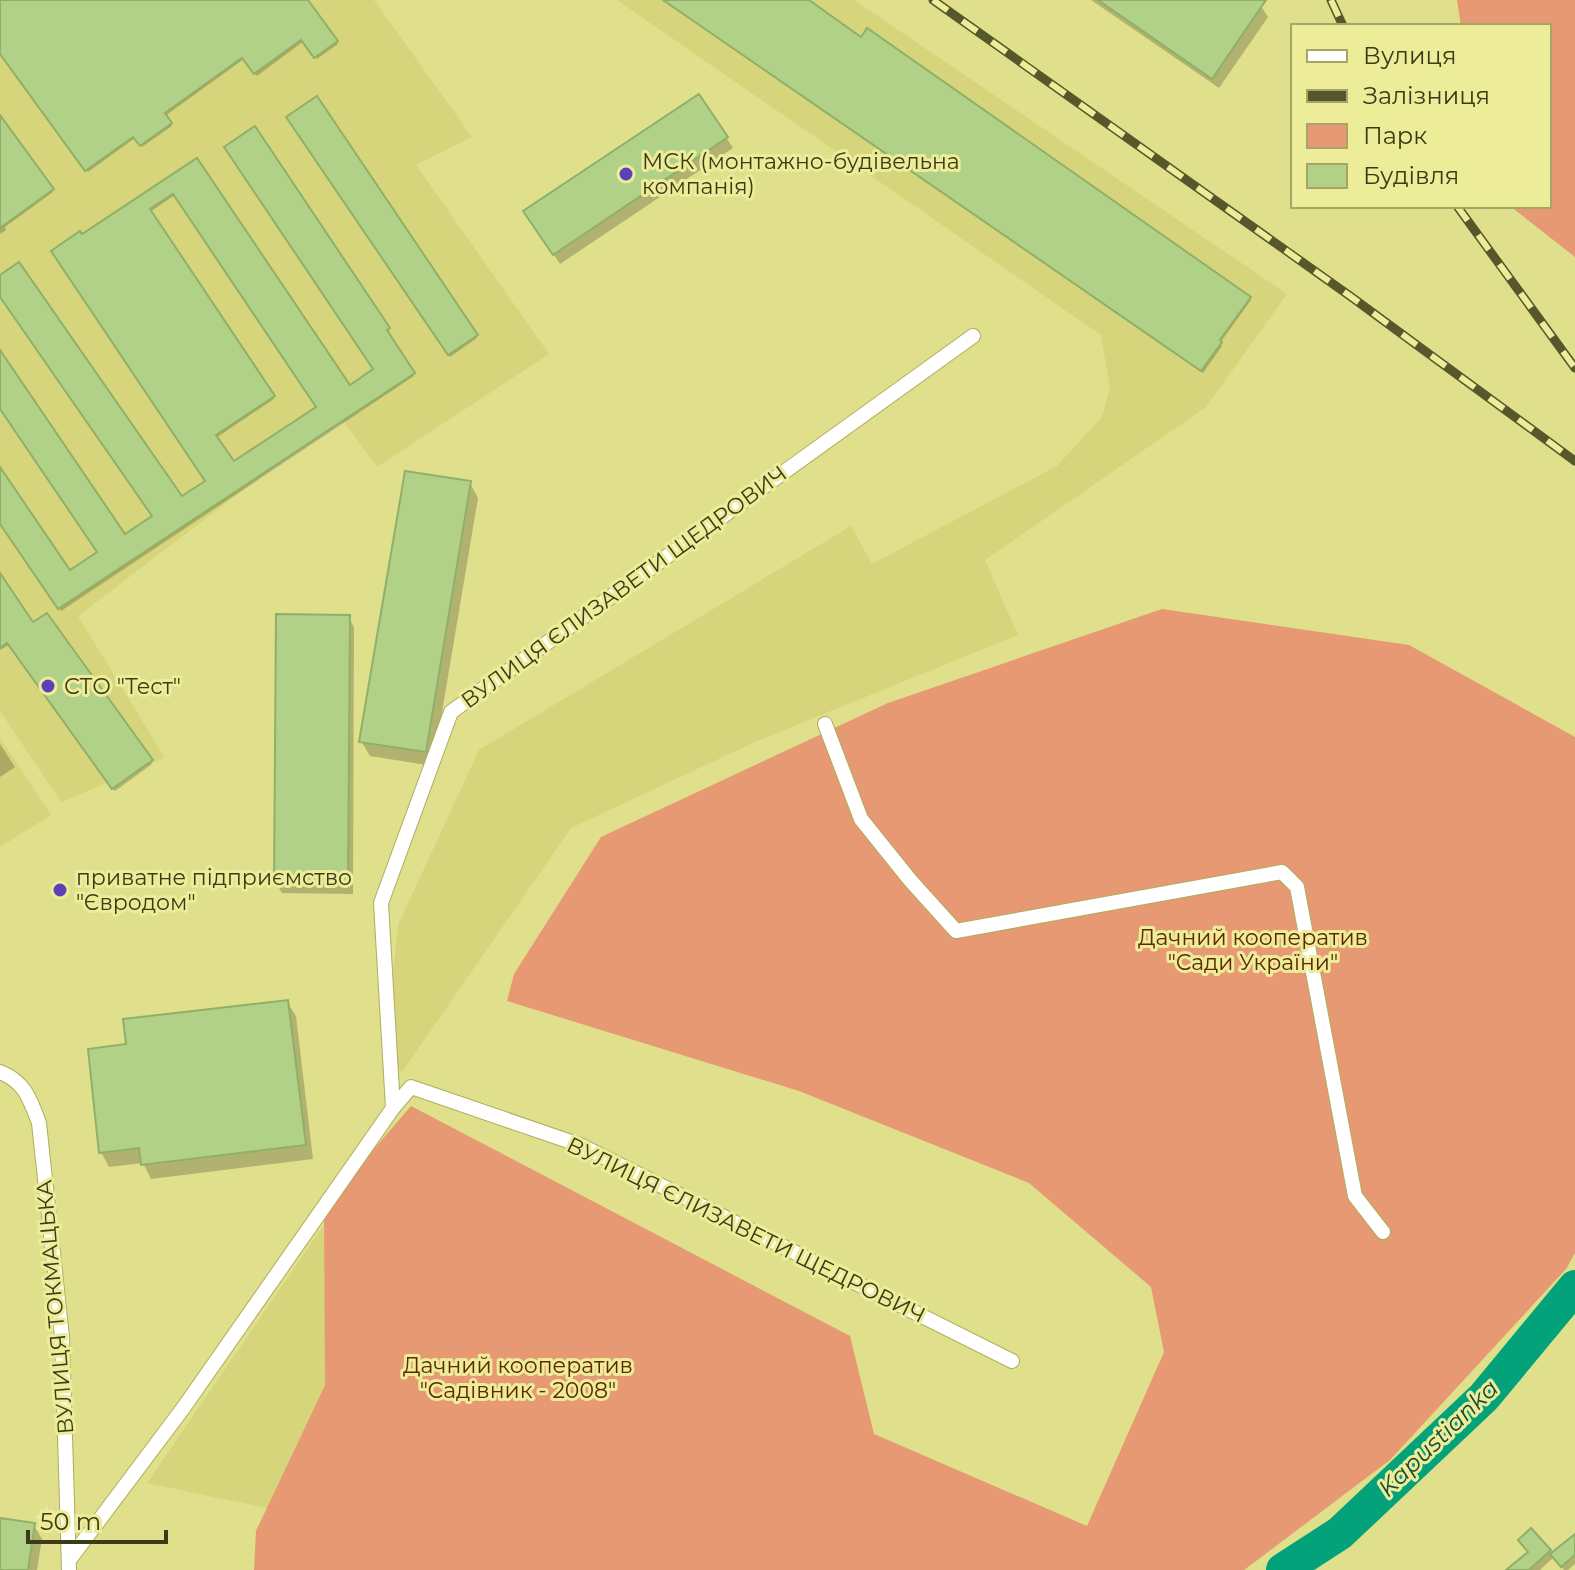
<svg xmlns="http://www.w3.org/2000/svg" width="1575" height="1570" viewBox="0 0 1575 1570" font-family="Montserrat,sans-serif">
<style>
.built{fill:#d7d57b}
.green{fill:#e69972}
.shadow{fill:#0003;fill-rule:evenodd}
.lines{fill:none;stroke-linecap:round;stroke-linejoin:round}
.river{stroke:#03a27b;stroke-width:34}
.building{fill:#b0d187;stroke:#90b067;stroke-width:2;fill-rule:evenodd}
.minor-casing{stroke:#aead5b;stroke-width:16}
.minor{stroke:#fff;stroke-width:14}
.rail-casing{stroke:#57572c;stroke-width:9}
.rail{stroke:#edec99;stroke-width:6;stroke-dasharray:18;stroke-linecap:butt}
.poi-dot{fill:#5b40b8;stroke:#edec99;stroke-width:3}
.labels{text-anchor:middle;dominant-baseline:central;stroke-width:6;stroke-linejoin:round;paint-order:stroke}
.poi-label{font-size:22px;fill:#3b3b18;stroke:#edec99;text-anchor:start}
.street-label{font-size:22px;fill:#3b3b18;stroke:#edec99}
.park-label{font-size:22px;fill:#602701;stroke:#edec99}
.water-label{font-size:24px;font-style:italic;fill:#174b3a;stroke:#edec99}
</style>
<rect width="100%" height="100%" fill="#dfdf8c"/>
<path class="built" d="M 0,0 L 374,0 L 472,137 L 416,165 L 549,354 L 377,467 L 340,416 L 78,616 L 165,758 L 61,802 L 0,711 Z
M 617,0 L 854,0 L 1287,294 L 1206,407 L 985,560 L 1018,635 L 757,741 L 571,828 L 402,1072 L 384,1059 L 398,925 L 479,750 L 851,526 L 872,564 L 1057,466 L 1102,417 L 1110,387 L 1101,335 Z
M 0,738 L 51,815 L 0,847 Z
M 328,1219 L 325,1385 L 267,1508 L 147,1483 Z"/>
<path class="green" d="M 1457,0 L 1575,0 L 1575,257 L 1510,206 L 1549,206 L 1549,26 L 1461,26 Z
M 1162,609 L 1409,645 L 1575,737 L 1575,1253 L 1566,1269 L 1390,1460 L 1244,1570 L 254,1570 L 256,1531 L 325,1385 L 324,1207 L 411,1106 L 850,1336 L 874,1434 L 1087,1526 L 1164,1352 L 1151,1287 L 1029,1183 L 799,1091 L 507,1001 L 514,974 L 601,837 L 888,703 Z"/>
<path class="shadow" d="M 16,0 L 306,0 L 338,44 L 317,59 L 304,41 L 257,76 L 244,59 L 165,116 L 172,126 L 142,147 L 135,138 L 88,172 L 0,51 L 0,3 Z
M 663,0 L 805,0 L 1251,300 L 1220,343 L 1222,346 L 1203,373 Z
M 1091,0 L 1252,0 L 1261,6 L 1268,17 L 1219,88 Z
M 699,96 L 733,148 L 560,264 L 532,222 Z
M 316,99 L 477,338 L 450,357 L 289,117 Z
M 0,118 L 53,192 L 5,227 L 6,230 L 0,234 Z
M 254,129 L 388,329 L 390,332 L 387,334 L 414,376 L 61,611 L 0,522 L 0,470 L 70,573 L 100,553 L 0,406 L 0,353 L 125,536 L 154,517 L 0,294 L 0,278 L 181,499 L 208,481 L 82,237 L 197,160 L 349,388 L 376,370 ZM 175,195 L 318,408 L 234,464 L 216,438 L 274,399 L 150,212 Z
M 470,483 L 478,498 L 433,766 L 370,756 L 361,741 Z
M 0,577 L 33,625 L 46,616 L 152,764 L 115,791 L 10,644 L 0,650 Z
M 348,617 L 354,627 L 353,894 L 282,893 L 276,883 Z
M 0,744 L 15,767 L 0,777 Z
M 287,1002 L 296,1016 L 313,1159 L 151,1179 L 143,1163 L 109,1167 L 101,1152 L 128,1046 Z
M 0,1520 L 33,1524 L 42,1539 L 37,1570 L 0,1570 Z
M 1575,1536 L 1575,1564 L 1568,1570 L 1564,1570 L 1554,1557 L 1540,1570 L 1510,1570 L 1550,1551 L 1552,1555 Z"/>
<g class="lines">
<path class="river" d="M 1283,1570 L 1340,1533 L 1484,1397 L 1575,1287"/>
</g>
<path class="building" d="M 0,0 L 308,0 L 338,41 L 314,58 L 301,40 L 254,74 L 242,58 L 165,113 L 172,123 L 140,146 L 133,137 L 85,171 L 0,54 Z
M 663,0 L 809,0 L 861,37 L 867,28 L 1251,297 L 1220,340 L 1222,342 L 1201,371 Z
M 1098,0 L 1266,0 L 1212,79 Z
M 699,94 L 728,137 L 553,255 L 523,211 Z
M 317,96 L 478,335 L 448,355 L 286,117 Z
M 0,115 L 54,189 L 0,228 Z
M 255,126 L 390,328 L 387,330 L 415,373 L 58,609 L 0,524 L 0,467 L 70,570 L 97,552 L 0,409 L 0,350 L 125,534 L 152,516 L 0,297 L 0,275 L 19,262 L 182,496 L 205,481 L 51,251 L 80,231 L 82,234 L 197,158 L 350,385 L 373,369 L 224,147 ZM 173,194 L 316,407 L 234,461 L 216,435 L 275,396 L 150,209 Z
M 405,471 L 471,481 L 426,752 L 359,742 Z
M 0,573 L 33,622 L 47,613 L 153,760 L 112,789 L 7,643 L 0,648 Z
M 276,614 L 350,615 L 348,884 L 274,884 Z
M 288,1000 L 306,1145 L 141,1165 L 139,1148 L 99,1153 L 88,1049 L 126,1044 L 123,1019 Z
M 0,1518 L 35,1523 L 28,1570 L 0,1570 Z
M 1531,1528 L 1551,1550 L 1529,1570 L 1506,1570 L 1528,1552 L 1518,1540 Z
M 1575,1534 L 1575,1555 L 1561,1567 L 1550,1554 Z"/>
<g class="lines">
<defs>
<path id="minor" d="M 825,724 L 861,819 L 910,880 L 956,931 L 1282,872 L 1297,887 L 1355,1196 L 1383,1232
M 0,1072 C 25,1082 30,1099 39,1123 L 62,1337 L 69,1570
M 393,1108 L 411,1087 L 580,1145 L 1012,1361
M 70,1559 L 184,1407 L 393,1108 L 381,903 L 451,712 L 973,336"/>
</defs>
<use href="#minor" class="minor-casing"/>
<use href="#minor" class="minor"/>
<defs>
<path id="rail" d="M 933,0 L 1350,296 L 1575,461
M 1331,0 L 1343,26
M 1457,206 L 1575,368"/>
</defs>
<use href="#rail" class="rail-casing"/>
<use href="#rail" class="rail"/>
</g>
<g class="poi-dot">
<circle cx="626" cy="174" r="8"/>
<circle cx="48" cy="686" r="8"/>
<circle cx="60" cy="890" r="8"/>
</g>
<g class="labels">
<g class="poi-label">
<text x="642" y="161">МСК (монтажно-будівельна<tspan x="642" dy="25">компанія)</tspan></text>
<text x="64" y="686">СТО "Тест"</text>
<text x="76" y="877">приватне підприємство<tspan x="76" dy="25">"Євродом"</tspan></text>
</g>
<g class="street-label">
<text transform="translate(624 587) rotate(-36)">ВУЛИЦЯ ЄЛИЗАВЕТИ ЩЕДРОВИЧ</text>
<text transform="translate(746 1230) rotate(26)">ВУЛИЦЯ ЄЛИЗАВЕТИ ЩЕДРОВИЧ</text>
<text transform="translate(55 1307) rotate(-95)">ВУЛИЦЯ ТОКМАЦЬКА</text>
</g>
<g class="park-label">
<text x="1253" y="937">Дачний кооператив<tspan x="1253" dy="25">"Сади України"</tspan></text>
<text x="518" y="1365">Дачний кооператив<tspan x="518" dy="25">"Садівник - 2008"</tspan></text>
</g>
<g class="water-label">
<text transform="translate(1438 1438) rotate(-44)">Kapustianka</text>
</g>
</g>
<rect x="1291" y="24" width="260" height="184" fill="#edec99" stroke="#a6a565" stroke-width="2"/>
<rect x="1307" y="50" width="40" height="12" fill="#ffffff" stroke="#a6a565" stroke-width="2"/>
<text x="1363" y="64" font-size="24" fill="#3b3b18">Вулиця</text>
<rect x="1307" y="90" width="40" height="12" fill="#57572c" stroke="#a6a565" stroke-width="2"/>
<text x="1363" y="104" font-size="24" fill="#3b3b18">Залізниця</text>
<rect x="1307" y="124" width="40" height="24" fill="#e69972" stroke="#a6a565" stroke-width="2"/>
<text x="1363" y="144" font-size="24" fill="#3b3b18">Парк</text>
<rect x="1307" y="164" width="40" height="24" fill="#b0d187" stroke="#a6a565" stroke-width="2"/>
<text x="1363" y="184" font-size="24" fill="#3b3b18">Будівля</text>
<path d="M28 1530v12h138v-12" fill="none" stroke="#3b3b18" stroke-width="4"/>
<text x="40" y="1530" font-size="24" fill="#3b3b18" stroke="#edec99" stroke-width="6" paint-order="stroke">50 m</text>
</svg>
